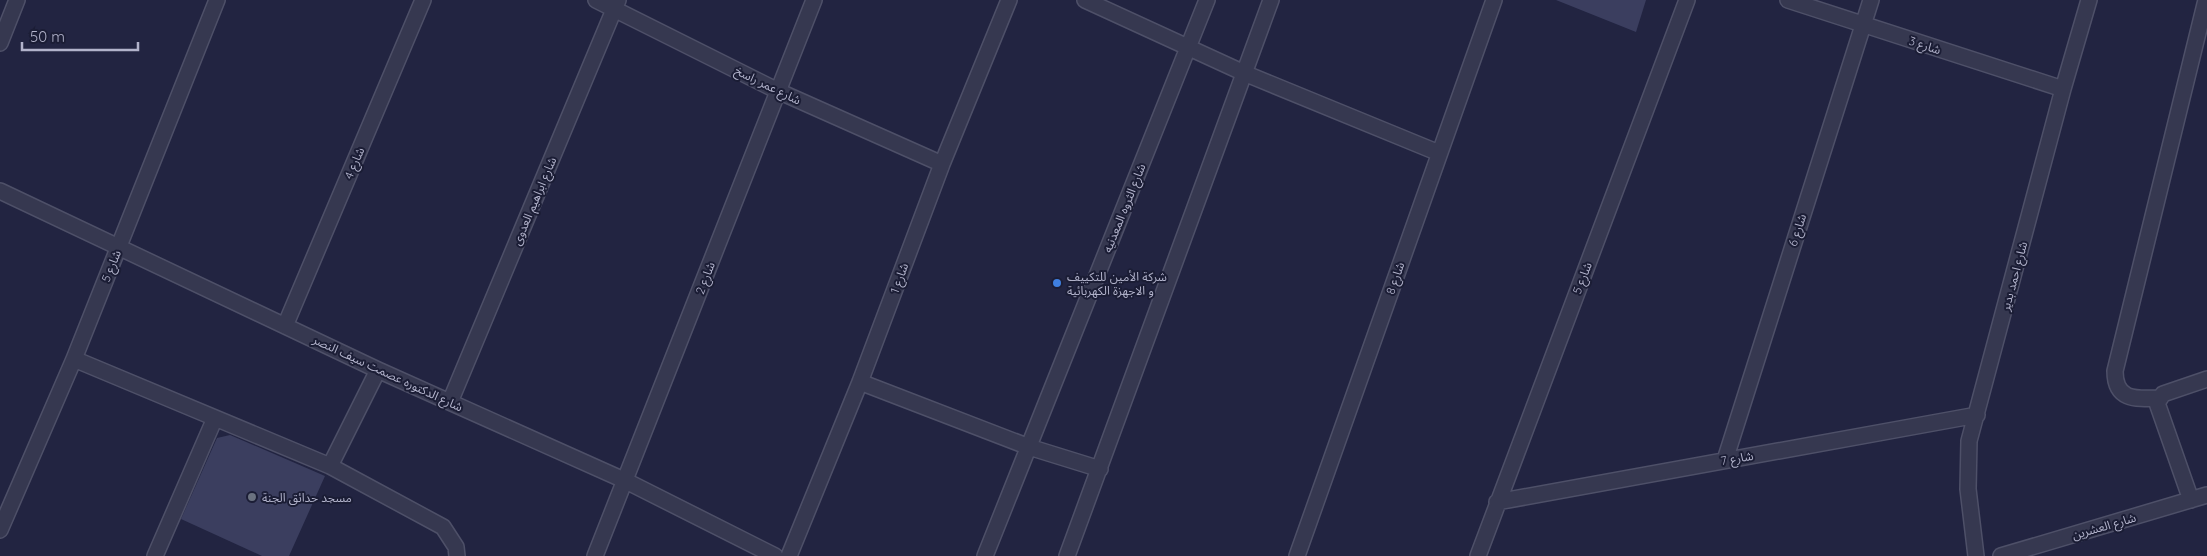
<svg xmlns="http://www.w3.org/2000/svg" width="2207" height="556" viewBox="0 0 2207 556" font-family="Quicksand,'Noto Sans Arabic',sans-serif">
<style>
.building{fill:#3b3e5f}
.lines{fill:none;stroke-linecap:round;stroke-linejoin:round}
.minor-casing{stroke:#4e5068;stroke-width:18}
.minor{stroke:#363850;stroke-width:15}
.shop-dot{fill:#3f7fe0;stroke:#1b1d35;stroke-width:2}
.worship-dot{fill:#6b7280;stroke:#1b1d35;stroke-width:2}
.labels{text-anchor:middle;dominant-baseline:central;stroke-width:4;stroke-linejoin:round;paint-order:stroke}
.street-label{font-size:12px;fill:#b2b3cb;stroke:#1b1d35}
.poi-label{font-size:12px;fill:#b2b3cb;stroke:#1b1d35;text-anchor:start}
</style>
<rect width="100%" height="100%" fill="#222441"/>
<path class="building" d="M 1556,0 L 1646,0 L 1636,32 Z
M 230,435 L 325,476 L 289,556 L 262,556 L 181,519 L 217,438 Z"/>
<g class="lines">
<defs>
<path id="minor" d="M 596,0 L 778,91 L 942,164
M 1085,0 L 1244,73 L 1439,153
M 1788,0 L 2063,89
M 0,43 L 17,0
M 0,191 L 378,370 L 626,481 L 775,556
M 285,326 L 423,0
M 74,359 L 330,466 L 443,527 L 456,547 L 457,556
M 860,382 L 1029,447 L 1100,469
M 2159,398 C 2136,399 2115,401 2115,371 L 2206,0
M 450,402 L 618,0
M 1725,460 L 1871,0
M 330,466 L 378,370
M 2191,500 L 2157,403 L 2163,394 L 2207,379
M 1497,502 L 1977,415
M 0,530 L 74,359 L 217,0
M 155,556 L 215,418
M 595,556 L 814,0
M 789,556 L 860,382 L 942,164 L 1009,0
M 985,556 L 1207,0
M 1067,556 L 1271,0
M 1297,556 L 1494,0
M 1478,556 L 1687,0
M 1976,556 L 1968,489 L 1969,441 L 2063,89 L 2089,0
M 2001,556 L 2207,495"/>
</defs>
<use href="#minor" class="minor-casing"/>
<use href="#minor" class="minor"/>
</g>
<circle class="shop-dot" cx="1057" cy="283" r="5"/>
<circle class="worship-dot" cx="252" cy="497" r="5"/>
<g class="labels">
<g class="street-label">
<text transform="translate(1925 45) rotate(18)">شارع 3</text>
<text transform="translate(768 85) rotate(26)">شارع عمر راسخ</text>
<text transform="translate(354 163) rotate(-67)">شارع 4</text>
<text transform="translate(534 201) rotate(-67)">شارع ابراهيم العدوى</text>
<text transform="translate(1124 208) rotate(-68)">شارع الثروه المعدنيه</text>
<text transform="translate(1797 230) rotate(-72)">شارع 6</text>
<text transform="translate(111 266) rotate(-68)">شارع 5</text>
<text transform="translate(2014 276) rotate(-75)">شارع احمد بدير</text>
<text transform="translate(705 278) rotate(-69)">شارع 2</text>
<text transform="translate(899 278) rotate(-70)">شارع 1</text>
<text transform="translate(1395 278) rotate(-71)">شارع 8</text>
<text transform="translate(1582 278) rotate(-69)">شارع 5</text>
<text transform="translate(388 373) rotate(25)">شارع الدكتوره عصمت سيف النصر</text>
<text transform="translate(1737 458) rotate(-10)">شارع 7</text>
<text transform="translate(2104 526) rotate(-16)">شارع العشرين</text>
</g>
<g class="poi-label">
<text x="1067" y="276">شركة الأمين للتكييف<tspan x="1067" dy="14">و الاجهزة الكهربائية</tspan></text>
<text x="262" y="497">مسجد حدائق الجنة</text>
</g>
</g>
<path d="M22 42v8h116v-8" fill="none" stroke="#b2b3cb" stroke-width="2.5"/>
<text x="30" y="42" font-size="15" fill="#b2b3cb" stroke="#1b1d35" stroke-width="4" paint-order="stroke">50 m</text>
</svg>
